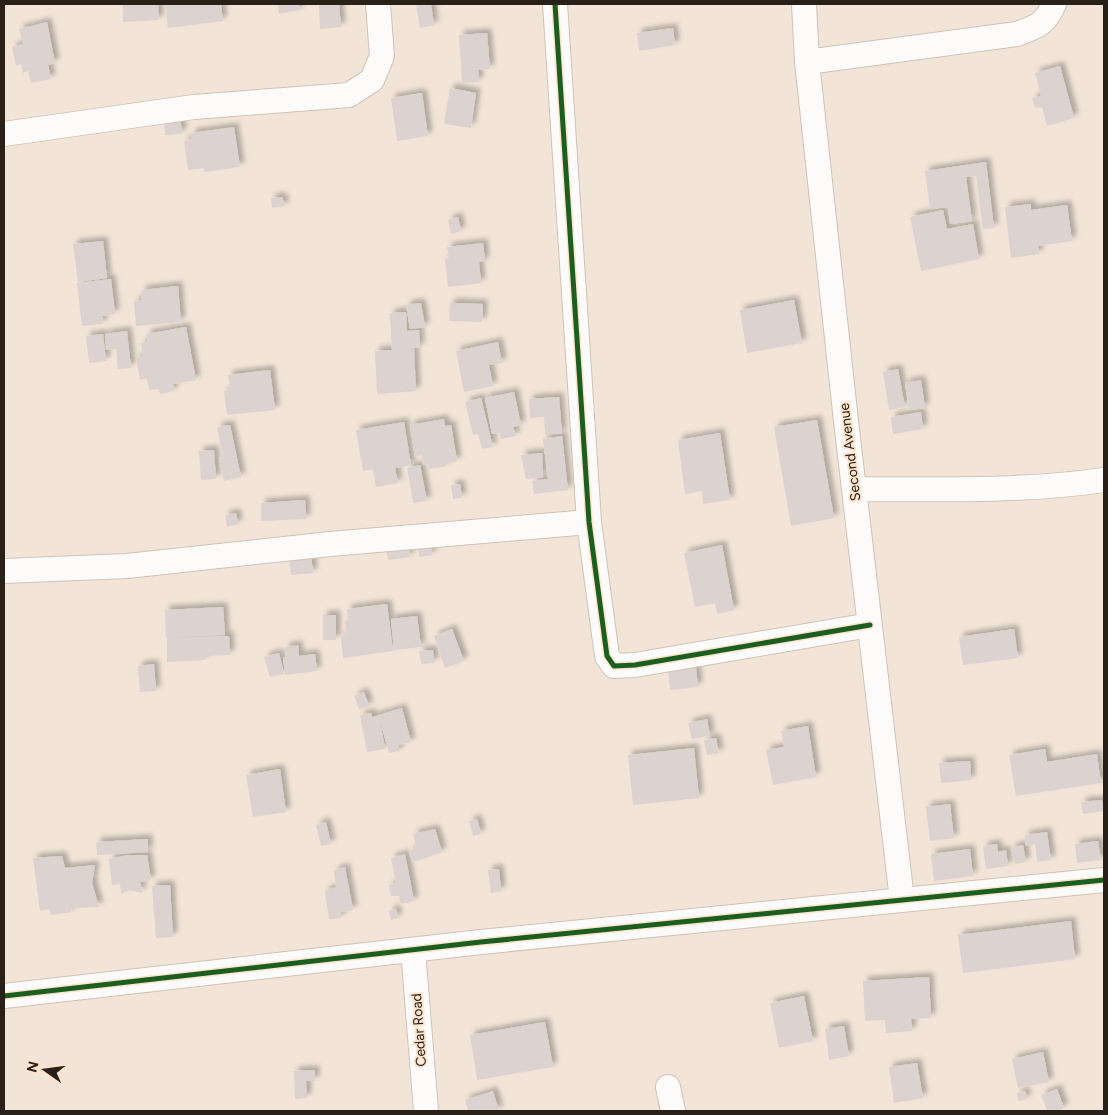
<svg xmlns="http://www.w3.org/2000/svg" width="1108" height="1115" viewBox="0 0 1108 1115" font-family="Figtree,sans-serif">
<style>
.building{fill:#dcd2d0;filter:url(#shadow)}
.lines{fill:none;stroke-linecap:round;stroke-linejoin:round}
.minor-casing{stroke:#cec3b9;stroke-width:26}
.minor{stroke:#fdfbf9;stroke-width:24}
.cycleway-casing{stroke:#fde4cd;stroke-width:8}
.cycleway{stroke:#1b5e20;stroke-width:5}
.labels{text-anchor:middle;dominant-baseline:central;stroke-width:4;stroke-linejoin:round;paint-order:stroke}
.street-label{font-size:14px;fill:#292018;stroke:#fde4cd}
</style>
<defs>
<filter id="shadow"><feDropShadow dx="4.5" dy="-4.5" stdDeviation="2.5" flood-color="#0004"/></filter>
</defs>
<rect width="100%" height="100%" fill="#f2e5d8"/>
<path class="building" d="M 123,4 L 158,4 L 159,20 L 123,22 Z
M 165,4 L 221,4 L 223,21 L 168,28 Z
M 278,4 L 298,4 L 300,10 L 279,14 Z
M 319,4 L 339,4 L 341,27 L 320,29 Z
M 416,4 L 431,4 L 434,25 L 420,28 Z
M 47,22 L 55,63 L 48,65 L 51,79 L 31,83 L 28,71 L 23,73 L 21,64 L 16,66 L 12,47 L 23,44 L 19,29 Z
M 673,28 L 675,45 L 639,51 L 637,33 Z
M 487,33 L 490,69 L 478,70 L 479,82 L 462,83 L 459,35 Z
M 1060,66 L 1074,118 L 1047,126 L 1042,107 L 1035,108 L 1032,98 L 1041,96 L 1035,73 Z
M 450,88 L 476,93 L 471,128 L 444,124 Z
M 422,93 L 428,136 L 397,141 L 391,98 Z
M 180,114 L 182,134 L 165,135 L 164,115 Z
M 234,127 L 240,167 L 204,172 L 204,168 L 188,170 L 184,141 L 192,139 L 191,133 Z
M 986,162 L 994,228 L 983,229 L 976,176 L 966,177 L 972,221 L 950,224 L 948,207 L 930,209 L 925,171 Z
M 282,197 L 285,206 L 272,208 L 271,198 Z
M 1031,204 L 1031,210 L 1067,205 L 1072,241 L 1038,246 L 1039,254 L 1011,258 L 1005,207 Z
M 943,210 L 947,229 L 973,224 L 979,259 L 921,271 L 910,217 Z
M 458,217 L 461,231 L 451,234 L 448,220 Z
M 103,241 L 107,278 L 78,282 L 73,244 Z
M 483,243 L 485,261 L 479,262 L 481,283 L 448,287 L 445,259 L 449,258 L 447,247 Z
M 111,279 L 115,314 L 102,316 L 103,324 L 82,326 L 77,283 Z
M 178,286 L 181,322 L 136,326 L 134,301 L 142,300 L 141,290 Z
M 794,300 L 802,343 L 747,353 L 740,310 Z
M 421,303 L 425,327 L 410,329 L 406,305 Z
M 450,303 L 483,304 L 482,322 L 449,321 Z
M 406,312 L 407,331 L 419,330 L 420,348 L 414,348 L 416,391 L 377,394 L 375,351 L 392,350 L 390,313 Z
M 186,327 L 196,380 L 173,384 L 174,391 L 160,394 L 159,389 L 149,390 L 147,378 L 140,380 L 136,358 L 143,356 L 141,343 L 148,342 L 146,334 Z
M 127,331 L 131,368 L 118,369 L 116,349 L 106,350 L 105,334 Z
M 103,334 L 106,361 L 89,363 L 86,336 Z
M 498,342 L 502,363 L 489,365 L 493,386 L 464,392 L 456,351 Z
M 898,369 L 905,407 L 889,410 L 883,372 Z
M 270,370 L 275,410 L 227,415 L 224,391 L 230,390 L 228,375 Z
M 921,380 L 925,408 L 909,410 L 905,383 Z
M 514,392 L 521,425 L 513,427 L 516,436 L 501,439 L 500,433 L 492,434 L 485,398 Z
M 559,397 L 562,434 L 545,434 L 544,417 L 530,418 L 529,399 Z
M 481,398 L 493,447 L 482,449 L 478,434 L 473,435 L 465,402 Z
M 921,412 L 923,429 L 893,434 L 891,417 Z
M 444,419 L 445,426 L 451,425 L 457,461 L 446,463 L 446,466 L 429,469 L 428,464 L 423,465 L 422,455 L 415,457 L 410,425 Z
M 817,420 L 834,518 L 791,526 L 774,427 Z
M 404,422 L 411,465 L 395,468 L 398,483 L 376,487 L 373,469 L 363,471 L 356,430 Z
M 230,425 L 241,477 L 224,481 L 219,458 L 223,457 L 217,427 Z
M 720,433 L 730,500 L 703,504 L 702,491 L 685,494 L 678,440 Z
M 562,436 L 568,490 L 534,494 L 532,481 L 548,479 L 543,439 Z
M 214,450 L 216,479 L 201,480 L 199,451 Z
M 542,453 L 543,477 L 526,479 L 521,455 Z
M 420,465 L 427,501 L 413,503 L 407,468 Z
M 460,484 L 462,498 L 453,499 L 451,485 Z
M 305,500 L 306,519 L 261,521 L 261,503 Z
M 236,513 L 238,524 L 227,527 L 225,515 Z
M 408,544 L 410,557 L 388,560 L 386,547 Z
M 431,544 L 432,555 L 419,557 L 418,545 Z
M 722,545 L 734,610 L 717,614 L 715,603 L 695,607 L 684,553 Z
M 311,555 L 313,573 L 291,575 L 289,557 Z
M 387,604 L 393,651 L 343,658 L 341,636 L 346,636 L 345,621 L 348,620 L 347,609 Z
M 223,607 L 225,635 L 166,638 L 165,610 Z
M 323,615 L 336,615 L 336,640 L 323,640 Z
M 417,616 L 421,647 L 394,650 L 391,619 Z
M 452,629 L 464,661 L 445,668 L 434,636 Z
M 1014,629 L 1018,658 L 963,665 L 959,637 Z
M 217,636 L 229,636 L 230,655 L 205,656 L 205,660 L 167,662 L 167,638 Z
M 298,645 L 299,656 L 315,654 L 317,671 L 285,675 L 283,657 L 286,657 L 285,647 Z
M 433,650 L 434,663 L 421,664 L 419,651 Z
M 279,653 L 284,674 L 270,677 L 264,657 Z
M 154,664 L 156,691 L 140,692 L 138,666 Z
M 696,668 L 698,687 L 670,690 L 668,670 Z
M 364,692 L 369,706 L 359,709 L 354,696 Z
M 402,708 L 411,742 L 398,745 L 400,751 L 389,753 L 380,720 L 385,749 L 367,752 L 360,715 L 371,713 L 372,717 Z
M 707,719 L 710,736 L 692,739 L 688,723 Z
M 808,726 L 816,777 L 773,785 L 766,750 L 784,747 L 781,731 Z
M 716,738 L 719,753 L 707,755 L 704,740 Z
M 694,748 L 699,798 L 633,805 L 628,755 Z
M 1045,749 L 1047,762 L 1097,754 L 1101,783 L 1016,796 L 1009,755 Z
M 970,761 L 971,780 L 941,783 L 939,763 Z
M 280,769 L 286,812 L 253,817 L 246,775 Z
M 1102,800 L 1104,811 L 1083,814 L 1081,802 Z
M 950,804 L 954,838 L 930,841 L 926,807 Z
M 477,819 L 481,834 L 473,836 L 469,821 Z
M 326,822 L 331,844 L 321,846 L 316,825 Z
M 435,829 L 442,852 L 413,862 L 409,852 L 416,847 L 413,834 Z
M 1047,832 L 1051,860 L 1037,862 L 1035,844 L 1026,846 L 1025,835 Z
M 148,839 L 148,852 L 97,855 L 96,842 Z
M 1098,841 L 1101,860 L 1077,863 L 1075,844 Z
M 997,844 L 998,852 L 1006,850 L 1008,866 L 986,869 L 983,846 Z
M 1023,845 L 1026,862 L 1015,864 L 1011,848 Z
M 970,849 L 973,876 L 934,881 L 931,854 Z
M 405,854 L 414,901 L 401,904 L 399,896 L 391,896 L 389,885 L 396,883 L 391,858 Z
M 128,855 L 147,855 L 151,880 L 140,882 L 142,893 L 130,890 L 121,894 L 120,884 L 112,885 L 109,859 Z
M 62,856 L 65,868 L 95,865 L 92,883 L 99,907 L 72,908 L 71,912 L 51,915 L 49,909 L 40,911 L 33,858 Z
M 345,867 L 353,910 L 341,912 L 341,918 L 329,919 L 325,891 L 336,887 L 334,871 Z
M 499,869 L 501,891 L 491,893 L 488,870 Z
M 170,885 L 173,937 L 156,938 L 152,886 Z
M 396,909 L 398,918 L 391,920 L 389,911 Z
M 1071,921 L 1075,959 L 963,973 L 958,935 Z
M 929,977 L 931,1018 L 911,1019 L 912,1031 L 886,1033 L 885,1020 L 865,1021 L 863,981 Z
M 804,996 L 813,1041 L 779,1048 L 770,1003 Z
M 545,1022 L 553,1067 L 477,1080 L 470,1035 Z
M 844,1026 L 849,1056 L 829,1060 L 825,1029 Z
M 1043,1052 L 1049,1082 L 1018,1088 L 1012,1059 Z
M 917,1063 L 923,1098 L 894,1103 L 889,1067 Z
M 315,1070 L 315,1081 L 306,1081 L 307,1098 L 295,1099 L 294,1071 Z
M 1057,1089 L 1064,1108 L 1056,1111 L 1047,1111 L 1041,1095 Z
M 493,1091 L 499,1111 L 468,1111 L 465,1100 Z
M 1025,1091 L 1027,1099 L 1018,1101 L 1017,1093 Z"/>
<g class="lines">
<defs>
<path id="minor" d="M 555,4 L 589,522 L 607,656 L 614,666 L 635,665 L 870,625
M 804,4 L 807,62 L 846,421 L 902,900
M 807,62 L 1017,34 C 1037,26 1045,25 1054,4
M 4,134 L 194,107 L 349,95 L 372,80 L 382,56 L 378,4
M 854,489 C 937,489 1021,492 1104,480
M 4,571 L 127,566 L 330,544 L 589,522
M 413,950 L 426,1111
M 4,996 L 481,942 L 1104,880
M 668,1087 L 673,1111"/>
</defs>
<use href="#minor" class="minor-casing"/>
<use href="#minor" class="minor"/>
<defs>
<path id="cycleway" d="M 555,4 L 589,522 L 607,656 L 614,666 L 635,665 L 870,625
M 4,996 L 481,942 L 1104,880"/>
</defs>
<use href="#cycleway" class="cycleway-casing"/>
<use href="#cycleway" class="cycleway"/>
</g>
<g class="labels">
<g class="street-label">
<text transform="translate(850 452) rotate(-97)">Second Avenue</text>
<text transform="translate(419 1030) rotate(-94)">Cedar Road</text>
</g>
</g>
<rect width="1108" height="1115" fill="none" stroke="#292018" stroke-width="10"/>
<g transform="translate(45 1070) rotate(284)" stroke="#fde4cd" stroke-width="4" paint-order="stroke">
<path d="M0-4L9 19L0 12L-9 19Z" fill="#292018"/>
<text y="-8" font-size="14" font-weight="bold" text-anchor="middle" fill="#292018">N</text>
</g>
</svg>
